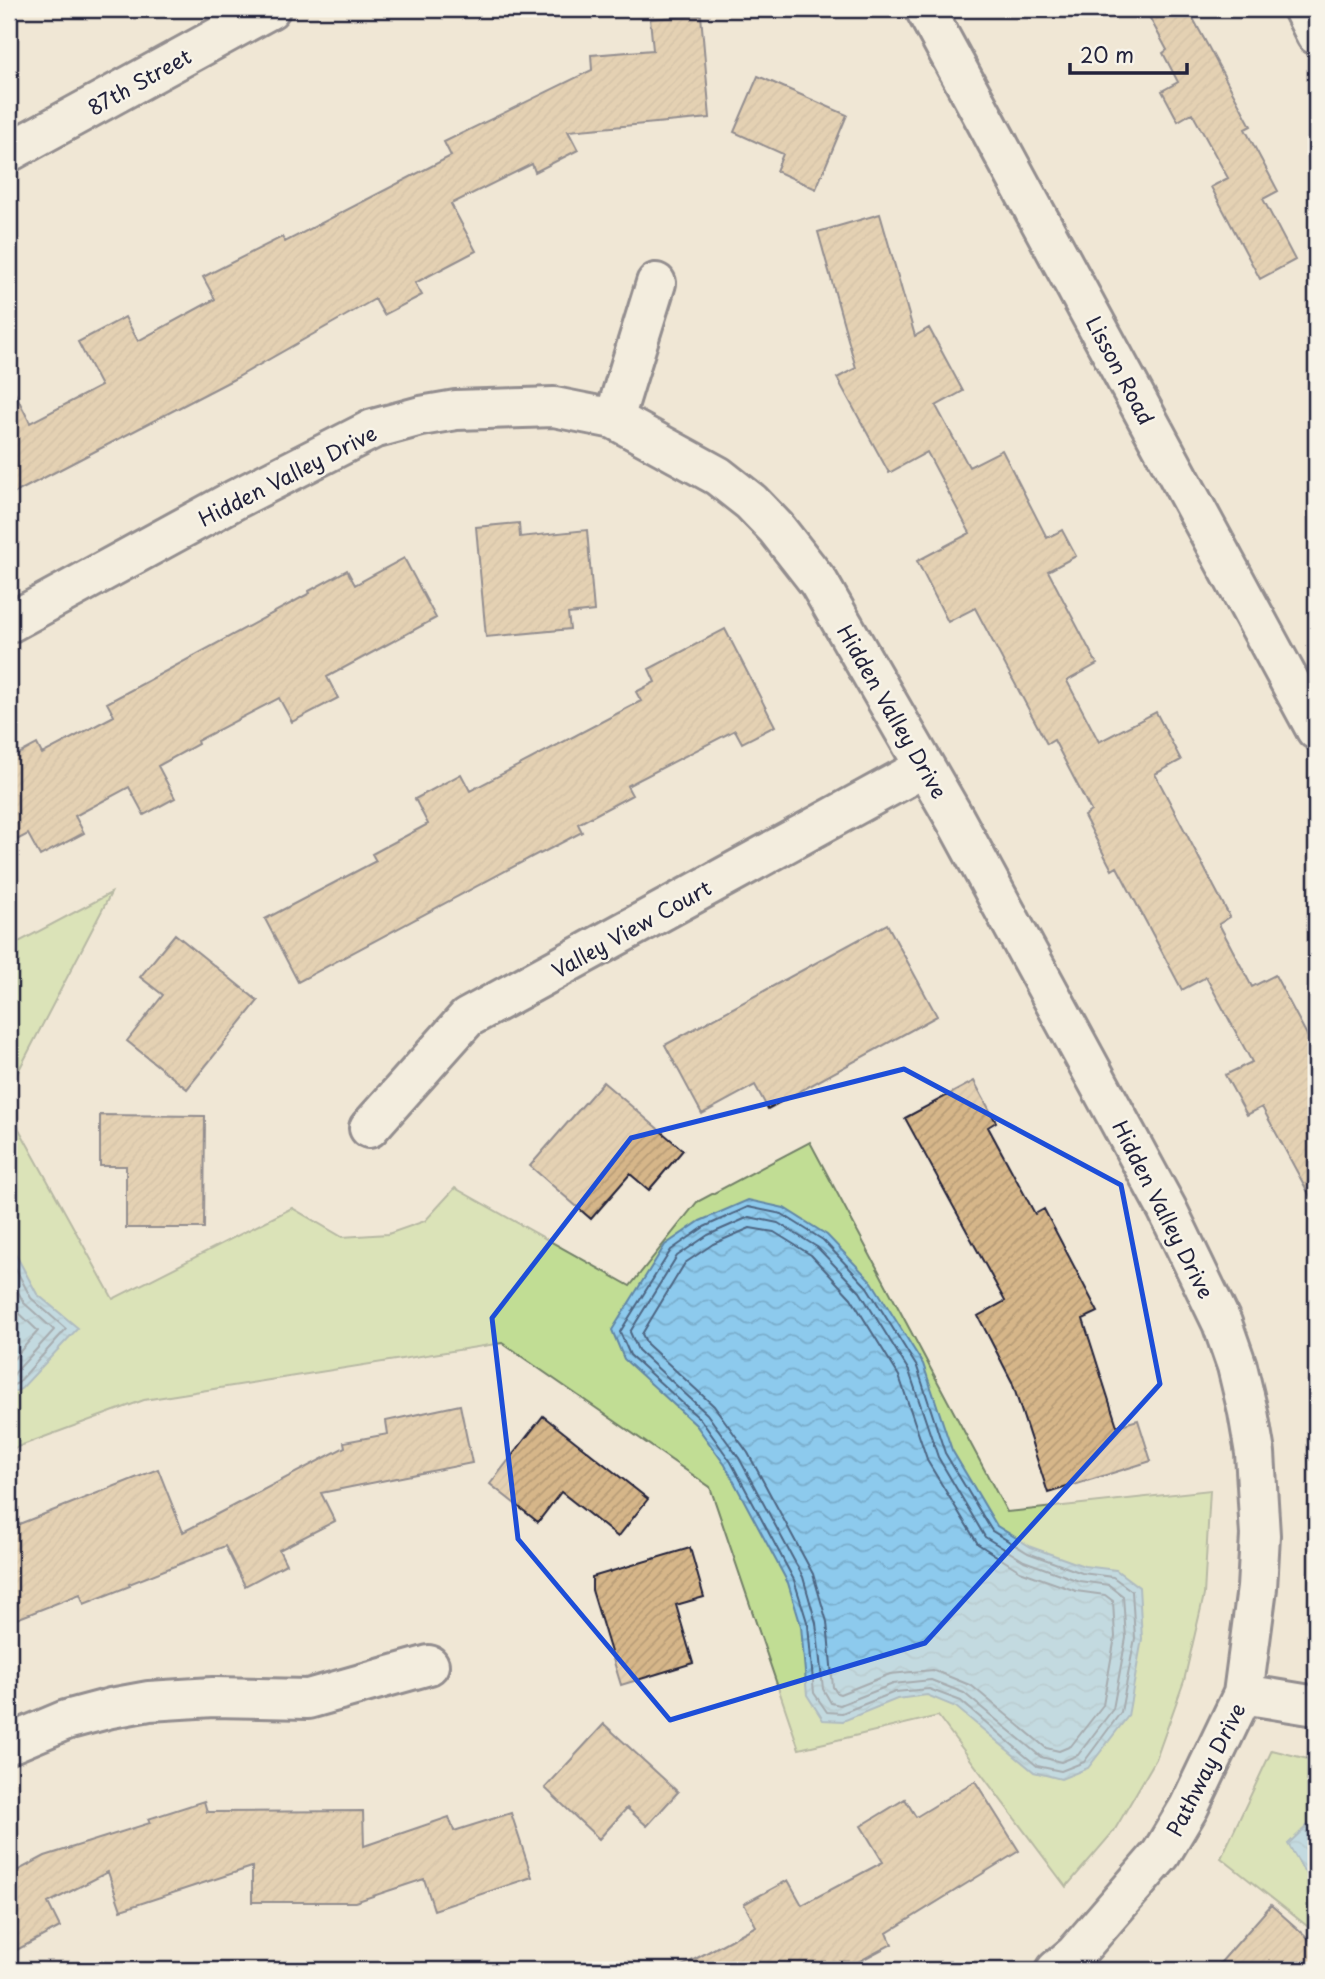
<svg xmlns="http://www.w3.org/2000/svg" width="1325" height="1979" viewBox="0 0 1325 1979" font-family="'Playpen Sans',sans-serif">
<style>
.green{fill:#c1dd94;stroke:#728068;stroke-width:2}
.water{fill:url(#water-waves);stroke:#6287a6;stroke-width:2}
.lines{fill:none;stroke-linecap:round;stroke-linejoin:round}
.shore{stroke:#4d6582;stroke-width:2}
.building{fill:url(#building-hatch);stroke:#22223b;stroke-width:2}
.minor-casing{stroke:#22223b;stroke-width:44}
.minor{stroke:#f7f3e8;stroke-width:38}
.marked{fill:none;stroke:#1d4ed8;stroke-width:5;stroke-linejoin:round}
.labels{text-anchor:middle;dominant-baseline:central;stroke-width:5;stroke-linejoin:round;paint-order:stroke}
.street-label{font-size:21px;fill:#22223b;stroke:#f7f3e8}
</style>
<defs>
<pattern id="water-waves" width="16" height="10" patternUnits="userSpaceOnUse" patternTransform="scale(1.75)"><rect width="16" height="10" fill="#8dcaed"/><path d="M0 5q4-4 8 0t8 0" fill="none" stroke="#79adcc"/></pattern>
<pattern id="building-hatch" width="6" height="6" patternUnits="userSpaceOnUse" patternTransform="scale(1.75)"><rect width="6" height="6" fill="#d6b689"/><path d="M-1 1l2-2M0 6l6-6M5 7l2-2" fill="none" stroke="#b79c77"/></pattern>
</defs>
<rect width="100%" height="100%" fill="#f0e7d5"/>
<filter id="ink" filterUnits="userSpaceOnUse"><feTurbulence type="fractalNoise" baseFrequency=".0143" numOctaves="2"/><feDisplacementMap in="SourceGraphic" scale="14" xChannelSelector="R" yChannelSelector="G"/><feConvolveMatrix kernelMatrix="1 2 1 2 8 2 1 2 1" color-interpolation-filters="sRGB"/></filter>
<g filter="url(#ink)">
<path class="green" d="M 111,893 L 9,1089 L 9,947 Z
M 9,1111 L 113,1299 L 292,1208 L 342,1237 L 388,1234 L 425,1221 L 455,1188 L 630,1286 L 697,1202 L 810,1142 L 1007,1512 L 1210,1490 L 1204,1595 L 1184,1681 L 1156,1759 L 1114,1831 L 1066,1887 L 938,1716 L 799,1749 L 710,1487 L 502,1343 L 144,1400 L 9,1450 Z
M 1272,1750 L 1316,1761 L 1316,1933 L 1221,1858 Z"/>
<path class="water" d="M 748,1200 L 784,1208 L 827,1235 L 872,1282 L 923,1364 L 952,1450 L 997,1526 L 1031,1547 L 1084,1566 L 1116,1570 L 1139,1587 L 1142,1639 L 1128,1716 L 1088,1768 L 1061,1779 L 1034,1772 L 956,1707 L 927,1695 L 897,1699 L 843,1721 L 823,1720 L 807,1695 L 801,1626 L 788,1583 L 725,1465 L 696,1425 L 624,1359 L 612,1330 L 665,1245 L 700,1221 Z
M 9,1242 L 37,1294 L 78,1328 L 21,1389 L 9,1394 Z
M 1316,1823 L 1316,1881 L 1304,1871 L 1288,1844 L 1307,1826 Z"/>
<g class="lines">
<path class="shore" d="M 748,1207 L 782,1214 L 823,1240 L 867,1287 L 917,1367 L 945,1453 L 992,1531 L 1028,1553 L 1082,1573 L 1113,1577 L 1132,1591 L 1135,1638 L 1121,1712 L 1084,1762 L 1061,1771 L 1037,1766 L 961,1701 L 929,1689 L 895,1692 L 842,1713 L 827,1712 L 814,1693 L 808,1625 L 794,1580 L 731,1462 L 701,1420 L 630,1355 L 620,1332 L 671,1250 L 704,1227 Z
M 749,1217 L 778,1223 L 817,1247 L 860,1292 L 909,1371 L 938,1457 L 985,1537 L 1024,1561 L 1079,1581 L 1109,1585 L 1123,1596 L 1126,1638 L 1113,1709 L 1078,1755 L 1061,1762 L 1041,1757 L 964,1693 L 931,1680 L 893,1684 L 840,1705 L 831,1703 L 823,1689 L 816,1623 L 803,1577 L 739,1458 L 707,1414 L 638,1350 L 630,1332 L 677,1256 L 708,1235 Z
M 750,1228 L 774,1232 L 811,1255 L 851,1298 L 899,1376 L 928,1462 L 978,1544 L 1020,1571 L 1076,1591 L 1105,1595 L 1113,1601 L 1115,1637 L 1103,1705 L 1071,1746 L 1059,1751 L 1046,1748 L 972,1686 L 933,1670 L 890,1674 L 840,1694 L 837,1693 L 833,1687 L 827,1622 L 813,1574 L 748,1453 L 714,1406 L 647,1344 L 642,1334 L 685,1263 L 713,1244 Z
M 9,1256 L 31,1298 L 66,1329 L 18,1383 L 9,1387
M 9,1275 L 24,1303 L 54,1330 L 13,1375 L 9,1377
M 9,1297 L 17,1311 L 38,1331 L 9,1364"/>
</g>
<path class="building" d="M 1145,9 L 1188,9 L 1251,126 L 1245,129 L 1278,191 L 1263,199 L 1295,260 L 1260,279 L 1211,187 L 1228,178 L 1192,113 L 1178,121 L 1162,91 L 1178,82 L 1163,53 L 1167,50 Z
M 701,15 L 710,118 L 568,131 L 578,150 L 535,172 L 532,164 L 451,204 L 476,251 L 415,283 L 422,295 L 384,315 L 375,299 L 236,378 L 9,496 L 9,381 L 30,423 L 101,386 L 78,342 L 125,317 L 138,341 L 215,299 L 203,277 L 282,237 L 285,242 L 451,156 L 444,142 L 592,70 L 591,55 L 653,50 L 650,19 Z
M 758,76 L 847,115 L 816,189 L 776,171 L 783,154 L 734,132 Z
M 880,214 L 915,336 L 929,328 L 963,391 L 936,406 L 969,467 L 1002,450 L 1047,538 L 1062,530 L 1076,556 L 1048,571 L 1097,664 L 1067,681 L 1099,742 L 1156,712 L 1181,760 L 1155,774 L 1230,917 L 1219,924 L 1252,987 L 1275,975 L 1316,1052 L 1316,1207 L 1262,1107 L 1247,1115 L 1225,1075 L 1252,1062 L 1206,977 L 1182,990 L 1117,867 L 1112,870 L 1084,816 L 1091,811 L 1054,740 L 1047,744 L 975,608 L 948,622 L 917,561 L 970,533 L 927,452 L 889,473 L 837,378 L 856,368 L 818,232 Z
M 519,523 L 520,537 L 587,530 L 594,611 L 568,614 L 570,629 L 486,637 L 476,527 Z
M 404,558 L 436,618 L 327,677 L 338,698 L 292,722 L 279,698 L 197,741 L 198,744 L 158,766 L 175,798 L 144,815 L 129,787 L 75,816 L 84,833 L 40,856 L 28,834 L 9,844 L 9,759 L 37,744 L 42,754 L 114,716 L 107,703 L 310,593 L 309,591 L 347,570 L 355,585 Z
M 725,629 L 775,726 L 742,743 L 735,730 L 627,786 L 632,795 L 578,824 L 582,832 L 540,854 L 539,853 L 298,982 L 265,919 L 376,861 L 372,854 L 428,824 L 415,799 L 461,774 L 470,791 L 641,701 L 636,692 L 655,682 L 649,669 Z
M 887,924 L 937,1016 L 768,1109 L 755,1085 L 702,1114 L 665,1045 Z
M 175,934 L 258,1001 L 187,1089 L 127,1041 L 163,995 L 140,977 Z
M 974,1081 L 996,1122 L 988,1127 L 1035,1214 L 1044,1209 L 1098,1312 L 1083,1319 L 1117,1426 L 1138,1420 L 1151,1461 L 1048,1493 L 1012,1382 L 978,1316 L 1005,1301 L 905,1118 Z
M 603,1082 L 683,1150 L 649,1190 L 630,1174 L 591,1219 L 530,1166 Z
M 100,1115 L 205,1116 L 204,1228 L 126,1228 L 126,1166 L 100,1166 Z
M 460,1405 L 472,1463 L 321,1493 L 335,1521 L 279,1550 L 286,1564 L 245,1586 L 225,1546 L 129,1584 L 130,1586 L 84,1604 L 80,1594 L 9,1622 L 9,1528 L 158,1469 L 183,1532 L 345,1447 L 344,1442 L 388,1434 L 386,1421 Z
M 543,1416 L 648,1499 L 618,1537 L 561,1492 L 538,1522 L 490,1484 Z
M 690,1548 L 704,1597 L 676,1605 L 693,1663 L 621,1685 L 592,1590 L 592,1577 Z
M 604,1724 L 678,1792 L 647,1826 L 627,1808 L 599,1839 L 545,1788 Z
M 975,1781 L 1019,1851 L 887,1933 L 892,1944 L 843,1970 L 675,1970 L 756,1926 L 744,1904 L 788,1880 L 802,1905 L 883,1862 L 861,1826 L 905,1799 L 916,1817 Z
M 204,1801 L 207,1812 L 363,1811 L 364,1846 L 449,1817 L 454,1831 L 511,1813 L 532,1877 L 434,1910 L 424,1879 L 355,1902 L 252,1902 L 252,1867 L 121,1910 L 108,1872 L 48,1903 L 60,1927 L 9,1954 L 9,1875 L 45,1856 L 150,1823 L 148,1819 Z
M 1271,1905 L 1316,1945 L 1316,1970 L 1214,1970 Z"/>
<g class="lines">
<defs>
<path id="minor" d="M 925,9 L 1316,730
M 1303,9 L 1316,35
M 9,152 L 270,9
M 614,419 L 656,283
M 9,623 L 236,499 L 373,429 L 421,416 L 456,410 L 554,407 L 614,419 L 718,476 L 751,502 L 776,528 L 819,583 L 955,819 L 1167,1209 L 1222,1323 L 1237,1366 L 1248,1412 L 1255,1453 L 1260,1535 L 1257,1588 L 1243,1694 L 1189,1807 L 1161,1854 L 1075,1954 L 1056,1970
M 369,1128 L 467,1018 L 925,767
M 1243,1694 L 1316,1706
M 9,1744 L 66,1720 L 111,1708 L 149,1701 L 213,1697 L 308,1699 L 429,1665"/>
</defs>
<use href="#minor" class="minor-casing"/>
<use href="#minor" class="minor"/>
</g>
</g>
<path d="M0 0H1325V1979H0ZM 904,1069 L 1121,1185 L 1160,1384 L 925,1643 L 670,1720 L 518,1539 L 492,1318 L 631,1138 Z" fill="#f0e7d5" fill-opacity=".55" fill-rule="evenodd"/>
<path class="marked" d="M 904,1069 L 1121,1185 L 1160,1384 L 925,1643 L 670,1720 L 518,1539 L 492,1318 L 631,1138 Z"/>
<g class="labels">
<g class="street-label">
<text transform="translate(139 81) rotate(-29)">87th Street</text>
<text transform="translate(1121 370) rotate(62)">Lisson Road</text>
<text transform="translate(287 475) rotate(-27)">Hidden Valley Drive</text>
<text transform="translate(893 711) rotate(60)">Hidden Valley Drive</text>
<text transform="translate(631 928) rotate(-29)">Valley View Court</text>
<text transform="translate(1164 1209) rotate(63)">Hidden Valley Drive</text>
<text transform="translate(1205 1769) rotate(-63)">Pathway Drive</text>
</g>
</g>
<rect width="1325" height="1979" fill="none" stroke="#f7f3e8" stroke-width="35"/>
<rect x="18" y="18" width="1290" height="1944" fill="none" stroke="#22223b" stroke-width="2.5" filter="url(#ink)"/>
<path d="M1070 63v10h117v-10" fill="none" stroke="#22223b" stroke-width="3.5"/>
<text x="1080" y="63" font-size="21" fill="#22223b" stroke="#f7f3e8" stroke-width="5" paint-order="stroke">20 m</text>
</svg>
